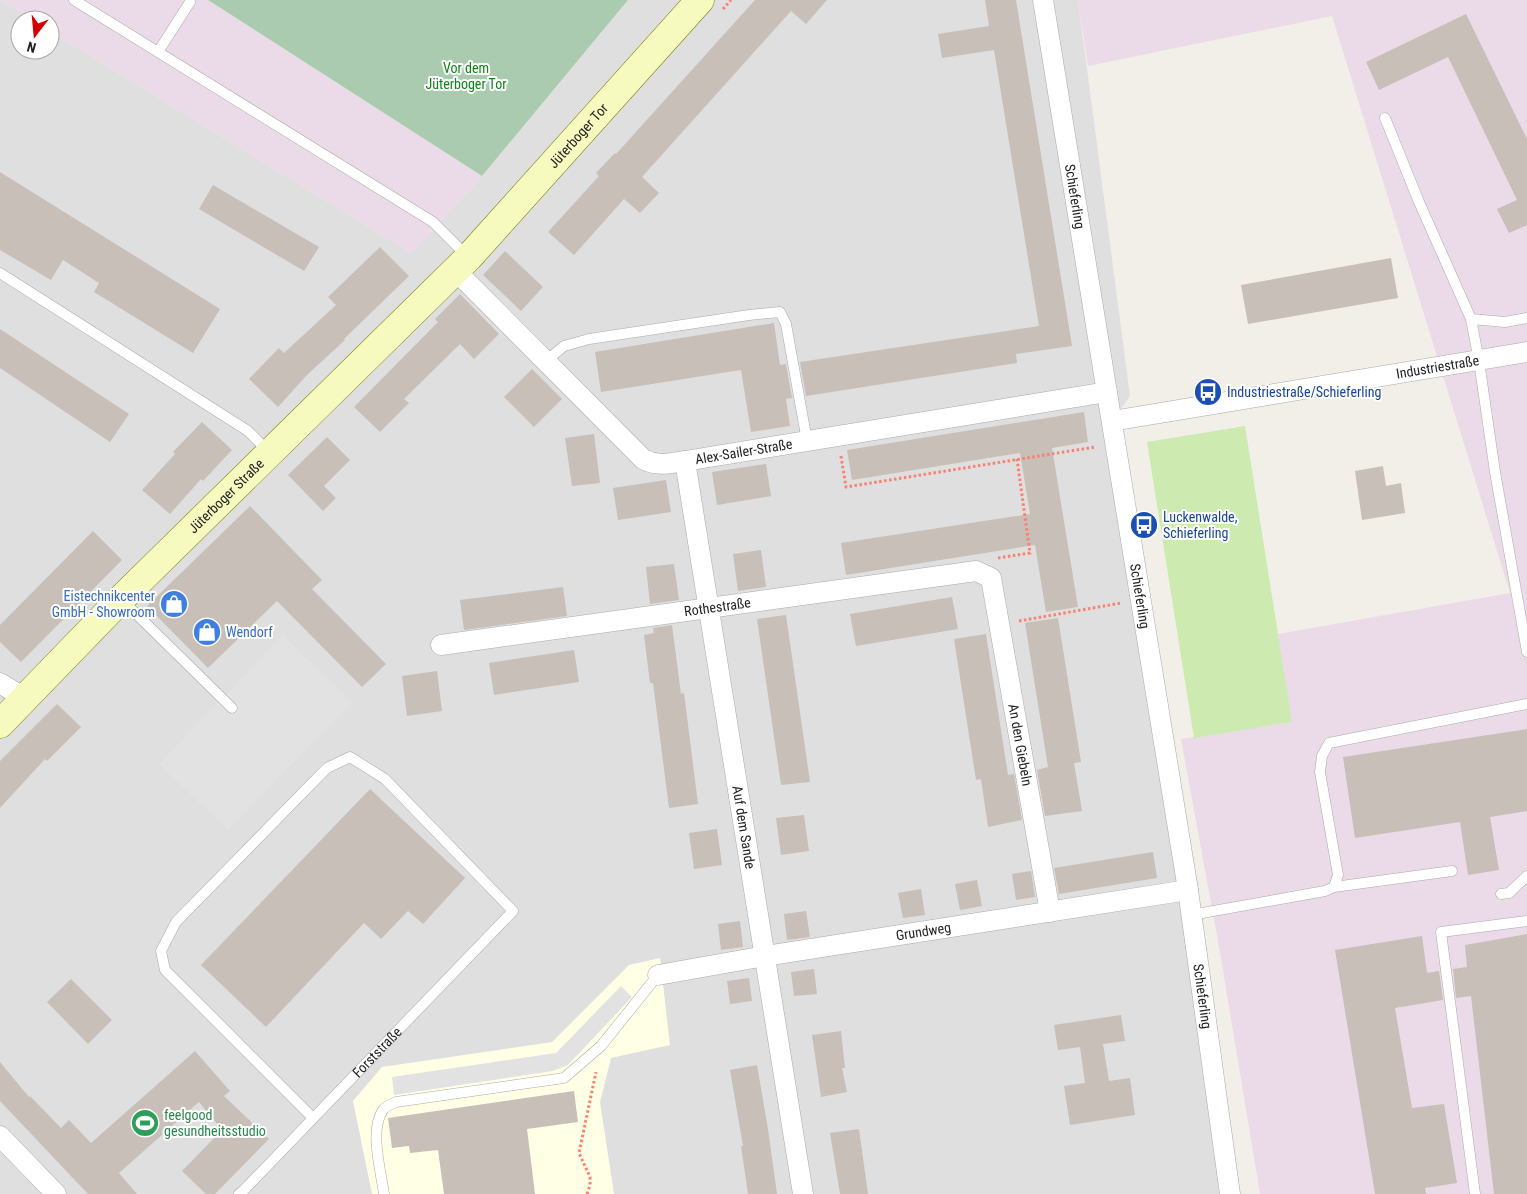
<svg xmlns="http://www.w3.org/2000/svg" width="1527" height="1194" viewBox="0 0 1527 1194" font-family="'Roboto Condensed',sans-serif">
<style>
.residential{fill:#e0dfdf}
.industrial{fill:#ebdbe8}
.education{fill:#ffffe5}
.grass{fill:#cdebb0}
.cemetery{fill:#aacbaf}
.parking{fill:#e2e2e2}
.building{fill:#c7bfb8}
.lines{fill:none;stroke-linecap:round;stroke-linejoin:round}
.lane-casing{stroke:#a9a9a9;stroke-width:11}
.street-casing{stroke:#a9a9a9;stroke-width:21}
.secondary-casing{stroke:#707d05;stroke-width:29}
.path{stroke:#fa8072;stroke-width:3;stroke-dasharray:2.5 2.5;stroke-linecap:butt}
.lane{stroke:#fff;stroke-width:10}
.street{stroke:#fff;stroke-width:20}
.secondary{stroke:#f7fabf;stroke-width:28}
.labels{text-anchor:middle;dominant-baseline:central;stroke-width:4;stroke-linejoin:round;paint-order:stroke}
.park-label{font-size:14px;fill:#0c8416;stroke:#fff}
.street-label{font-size:14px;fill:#222;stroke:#fff}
.transit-label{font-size:14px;fill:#164399;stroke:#fff;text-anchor:start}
.shop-label{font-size:14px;fill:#366cbe;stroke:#fff;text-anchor:end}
.leisure-label{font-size:14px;fill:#27864d;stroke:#fff;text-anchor:start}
</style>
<rect width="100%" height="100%" fill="#f2efe9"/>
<path class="residential" d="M 0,0 L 33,20 L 20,20 L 20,50 L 50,50 L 50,31 L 411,253 L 482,176 L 628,0 L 1078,0 L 1130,396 L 1112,421 L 1230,1194 L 0,1194 Z"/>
<path class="industrial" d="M 0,0 L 208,0 L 482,176 L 411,253 L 50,31 L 50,20 L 33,20 Z
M 1078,0 L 1527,0 L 1527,1194 L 1260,1194 L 1220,952 L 1181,739 L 1292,722 L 1288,719 L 1278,634 L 1510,593 L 1332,16 L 1088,66 Z"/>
<path class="education" d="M 660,958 L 670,1045 L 611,1058 L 600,1102 L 614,1194 L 372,1194 L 353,1101 L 382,1067 L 552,1042 L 629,965 Z"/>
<path class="grass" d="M 1245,426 L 1292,722 L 1194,738 L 1147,442 Z"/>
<path class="cemetery" d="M 208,0 L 628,0 L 482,176 Z"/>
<path class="parking" d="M 283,635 L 352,702 L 228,830 L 159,764 Z
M 621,986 L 632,997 L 568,1065 L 553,1071 L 394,1095 L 392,1077 L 556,1053 Z"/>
<path class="building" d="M 755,0 L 827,0 L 806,24 L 791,11 L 642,177 L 659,193 L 640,213 L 624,199 L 574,255 L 548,232 L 599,176 L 596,173 L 615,153 L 616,154 Z
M 985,0 L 1016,0 L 1072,346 L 1016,354 L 1017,363 L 806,396 L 800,362 L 1039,326 L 994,50 L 942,58 L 938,34 L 989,26 Z
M 1466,14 L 1527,139 L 1527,225 L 1509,233 L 1497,209 L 1517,200 L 1448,57 L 1379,90 L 1366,62 Z
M 0,172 L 220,309 L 193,353 L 94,292 L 99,283 L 63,260 L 51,280 L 0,250 Z
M 213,185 L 319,247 L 304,271 L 199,209 Z
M 380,247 L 409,276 L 344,339 L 345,340 L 307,375 L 278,407 L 249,379 L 279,348 L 284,353 L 336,305 L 328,297 Z
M 505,251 L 543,287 L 521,311 L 483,275 Z
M 1391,258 L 1398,298 L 1248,324 L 1241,285 Z
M 460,294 L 499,334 L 474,359 L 460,344 L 404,399 L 409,403 L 380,432 L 354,407 L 438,322 L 435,319 Z
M 774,323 L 780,365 L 786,364 L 792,398 L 786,399 L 790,426 L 751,432 L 741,370 L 601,392 L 595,352 Z
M 0,329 L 129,414 L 110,442 L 0,368 Z
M 532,369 L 562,399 L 534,427 L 504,397 Z
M 1084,412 L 1088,442 L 1052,448 L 1078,607 L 1046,612 L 1035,545 L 846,575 L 841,543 L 1030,514 L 1020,453 L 852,480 L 847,450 Z
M 202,422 L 232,450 L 203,481 L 201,479 L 170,514 L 142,490 L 175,454 L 173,452 Z
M 594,434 L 600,483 L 572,486 L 565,438 Z
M 327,437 L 350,460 L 324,486 L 336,498 L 323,511 L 288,475 Z
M 766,464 L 771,496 L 717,505 L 712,472 Z
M 1383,466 L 1386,486 L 1401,483 L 1405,513 L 1362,520 L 1355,471 Z
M 666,480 L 671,512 L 618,520 L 613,488 Z
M 250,506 L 322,580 L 312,589 L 386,664 L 362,687 L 277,601 L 208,668 L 147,606 Z
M 93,531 L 122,560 L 21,662 L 0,642 L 0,625 Z
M 761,550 L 766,587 L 738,591 L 733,554 Z
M 674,564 L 679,600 L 650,604 L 646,567 Z
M 563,587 L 567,616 L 464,630 L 460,600 Z
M 952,597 L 958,629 L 856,646 L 850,614 Z
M 786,615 L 810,782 L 781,785 L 757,619 Z
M 1058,618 L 1081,762 L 1074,763 L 1082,811 L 1045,816 L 1037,770 L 1048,767 L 1025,623 Z
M 672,625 L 681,694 L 684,693 L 698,804 L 669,808 L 653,683 L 650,683 L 644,635 L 654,633 L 653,628 Z
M 986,634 L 1008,775 L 1014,774 L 1022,820 L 988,827 L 981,779 L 976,780 L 954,639 Z
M 574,650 L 579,682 L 494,695 L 489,663 Z
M 437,671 L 442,711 L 407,716 L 402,676 Z
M 57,704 L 81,727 L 47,761 L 45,759 L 0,808 L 0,761 Z
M 1527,729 L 1527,811 L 1490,817 L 1499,870 L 1468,875 L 1460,822 L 1355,838 L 1343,757 Z
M 370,789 L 465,878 L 423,924 L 408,911 L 381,939 L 364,923 L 266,1027 L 201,965 Z
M 804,815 L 809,851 L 781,855 L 776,818 Z
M 717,829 L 722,865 L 694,869 L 689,833 Z
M 1153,852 L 1157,878 L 1059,894 L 1054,868 Z
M 1031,871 L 1035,897 L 1016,900 L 1012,874 Z
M 977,880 L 982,906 L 960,910 L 955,884 Z
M 921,889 L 925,915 L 903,918 L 898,893 Z
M 806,911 L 810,937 L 787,940 L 784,914 Z
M 740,921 L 743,947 L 721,950 L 718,924 Z
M 1527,934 L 1527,1194 L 1494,1194 L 1471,996 L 1456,998 L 1453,969 L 1467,967 L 1465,945 Z
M 1422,936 L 1427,973 L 1439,971 L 1443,1000 L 1395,1008 L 1412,1108 L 1444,1104 L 1457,1183 L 1425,1188 L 1426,1194 L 1375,1194 L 1335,950 Z
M 814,969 L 817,994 L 794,996 L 791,972 Z
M 749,978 L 752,1001 L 730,1004 L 727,981 Z
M 71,979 L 112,1020 L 88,1044 L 47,1002 Z
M 1121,1015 L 1125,1041 L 1103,1044 L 1109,1081 L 1130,1078 L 1135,1115 L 1070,1125 L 1064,1086 L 1085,1083 L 1080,1047 L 1058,1050 L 1054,1025 Z
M 841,1031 L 845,1068 L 842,1068 L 847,1092 L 821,1097 L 812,1035 Z
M 195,1051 L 230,1091 L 224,1096 L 269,1139 L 215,1194 L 206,1194 L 182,1171 L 222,1130 L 199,1102 L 119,1173 L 137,1194 L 88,1194 L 0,1101 L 0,1062 L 29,1097 L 30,1096 L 61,1128 L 69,1120 L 91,1143 Z
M 757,1065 L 768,1129 L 777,1194 L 748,1194 L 741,1146 L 743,1146 L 730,1070 Z
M 574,1091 L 578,1122 L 527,1129 L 535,1194 L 444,1194 L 438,1150 L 410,1153 L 409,1146 L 392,1148 L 388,1118 Z
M 859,1129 L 868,1194 L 840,1194 L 830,1133 Z"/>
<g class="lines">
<defs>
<g id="lane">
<path d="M 74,0 L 433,222 L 468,257"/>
<path d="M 158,52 L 190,2"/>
<path d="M 1385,118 L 1419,202 L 1471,319"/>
<path d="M 0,273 L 248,431 L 269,452"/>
<path d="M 1527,318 L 1505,322 L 1471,319 L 1479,361 L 1495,472 L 1527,652"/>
<path d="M 546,361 L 564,346 L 589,339 L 749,315 L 780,312 L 786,324 L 807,441"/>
<path d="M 122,600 L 232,708"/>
<path d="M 1334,887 L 1452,871"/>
<path d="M 1501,894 L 1509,893 L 1527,876"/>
<path d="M 1191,915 L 1325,891 L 1334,887 L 1338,875 L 1320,772 L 1322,756 L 1329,743 L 1527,704"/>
<path id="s1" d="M 239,1194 L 243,1191 L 513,911 L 385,779 L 350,757 L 327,768 L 176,922 L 161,951 L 165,970 L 313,1118"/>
<path d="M 384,1194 C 381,1171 369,1130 383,1110 C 386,1106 391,1104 396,1102 L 564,1078 L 601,1046 L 658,975"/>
<path d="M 1475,1194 L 1441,932 L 1527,921"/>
</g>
<g id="street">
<path id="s2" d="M 1043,0 L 1188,890 L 1230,1194"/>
<path id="s3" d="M 455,270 L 643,459 C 657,467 670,463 685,461 L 1107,392"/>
<path id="s4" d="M 1112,421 L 1527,352"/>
<path id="s5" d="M 685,461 L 803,1194"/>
<path id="s6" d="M 441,645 L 976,571 L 991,578 L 1050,912"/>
<path d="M 0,683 L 24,698"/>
<path id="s7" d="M 658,975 L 765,956 L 1188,890"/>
<path d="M 0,1136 L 56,1194"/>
</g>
<g id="secondary">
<path id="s8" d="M 0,724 L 121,599 L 469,257 L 700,0"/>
</g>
</defs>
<use href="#lane" class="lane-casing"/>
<use href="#street" class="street-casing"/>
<use href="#secondary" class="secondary-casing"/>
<path class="path" d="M 723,9 L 731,0
M 841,456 L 846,487 L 1095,447
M 998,558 L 1030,553 L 1017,459
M 1019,621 L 1121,603
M 587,1194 L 590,1185 L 590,1177 L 579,1153 L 596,1072"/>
<use href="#lane" class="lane"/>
<use href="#street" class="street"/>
<use href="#secondary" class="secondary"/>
</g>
<defs>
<symbol id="bus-disc" viewBox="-11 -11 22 22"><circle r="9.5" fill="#1a4fb4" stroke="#fff"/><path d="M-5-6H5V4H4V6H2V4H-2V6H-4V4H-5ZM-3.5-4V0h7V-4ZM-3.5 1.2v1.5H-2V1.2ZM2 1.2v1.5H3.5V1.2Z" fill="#fff"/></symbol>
<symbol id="shop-disc" viewBox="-11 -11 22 22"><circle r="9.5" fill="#3f7fe0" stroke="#fff"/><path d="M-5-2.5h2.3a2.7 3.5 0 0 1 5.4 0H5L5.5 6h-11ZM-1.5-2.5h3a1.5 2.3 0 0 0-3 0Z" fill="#fff"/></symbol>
<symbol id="stadium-disc" viewBox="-11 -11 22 22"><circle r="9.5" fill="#2e9e5b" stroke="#fff"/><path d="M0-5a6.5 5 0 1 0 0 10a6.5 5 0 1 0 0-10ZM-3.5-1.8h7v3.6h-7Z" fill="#fff"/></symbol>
</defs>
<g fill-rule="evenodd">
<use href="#bus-disc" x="1192" y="376" width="32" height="32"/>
<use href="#bus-disc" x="1128" y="509" width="32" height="32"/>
<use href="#shop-disc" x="158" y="588" width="32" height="32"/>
<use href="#shop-disc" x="191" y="616" width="32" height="32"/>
<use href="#stadium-disc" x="129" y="1107" width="32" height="32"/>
</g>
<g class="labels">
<g class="park-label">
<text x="466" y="68">Vor dem<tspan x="466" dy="16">Jüterboger Tor</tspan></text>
</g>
<g class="street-label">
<text stroke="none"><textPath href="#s8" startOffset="825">Jüterboger Tor</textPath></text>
<text stroke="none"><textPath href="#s2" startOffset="199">Schieferling</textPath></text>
<text stroke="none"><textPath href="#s4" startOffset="330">Industriestraße</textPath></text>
<text stroke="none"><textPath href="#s3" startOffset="369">Alex-Sailer-Straße</textPath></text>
<text stroke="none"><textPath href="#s8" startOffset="321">Jüterboger Straße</textPath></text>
<text stroke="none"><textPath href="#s2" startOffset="604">Schieferling</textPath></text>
<text stroke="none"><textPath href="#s6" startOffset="279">Rothestraße</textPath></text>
<text stroke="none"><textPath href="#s6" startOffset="726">An den Giebeln</textPath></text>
<text stroke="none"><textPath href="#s5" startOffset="371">Auf dem Sande</textPath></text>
<text stroke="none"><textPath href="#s7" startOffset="269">Grundweg</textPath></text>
<text stroke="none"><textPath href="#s2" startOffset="1009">Schieferling</textPath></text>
<text stroke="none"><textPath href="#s1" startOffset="198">Forststraße</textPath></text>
</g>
<g class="transit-label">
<text x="1227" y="392">Industriestraße/Schieferling</text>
<text x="1163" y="517">Luckenwalde,<tspan x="1163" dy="16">Schieferling</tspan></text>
</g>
<g class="shop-label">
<text x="155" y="596">Eistechnikcenter<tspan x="155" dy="16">GmbH - Showroom</tspan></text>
<text x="226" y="632" text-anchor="start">Wendorf</text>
</g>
<g class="leisure-label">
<text x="164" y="1115">feelgood<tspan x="164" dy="16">gesundheitsstudio</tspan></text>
</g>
</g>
<g transform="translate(35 35) rotate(196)"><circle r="24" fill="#ffffff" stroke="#a7a7a7"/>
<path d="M0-4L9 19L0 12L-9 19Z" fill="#d40000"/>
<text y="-8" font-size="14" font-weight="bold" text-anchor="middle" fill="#222222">N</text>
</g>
</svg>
